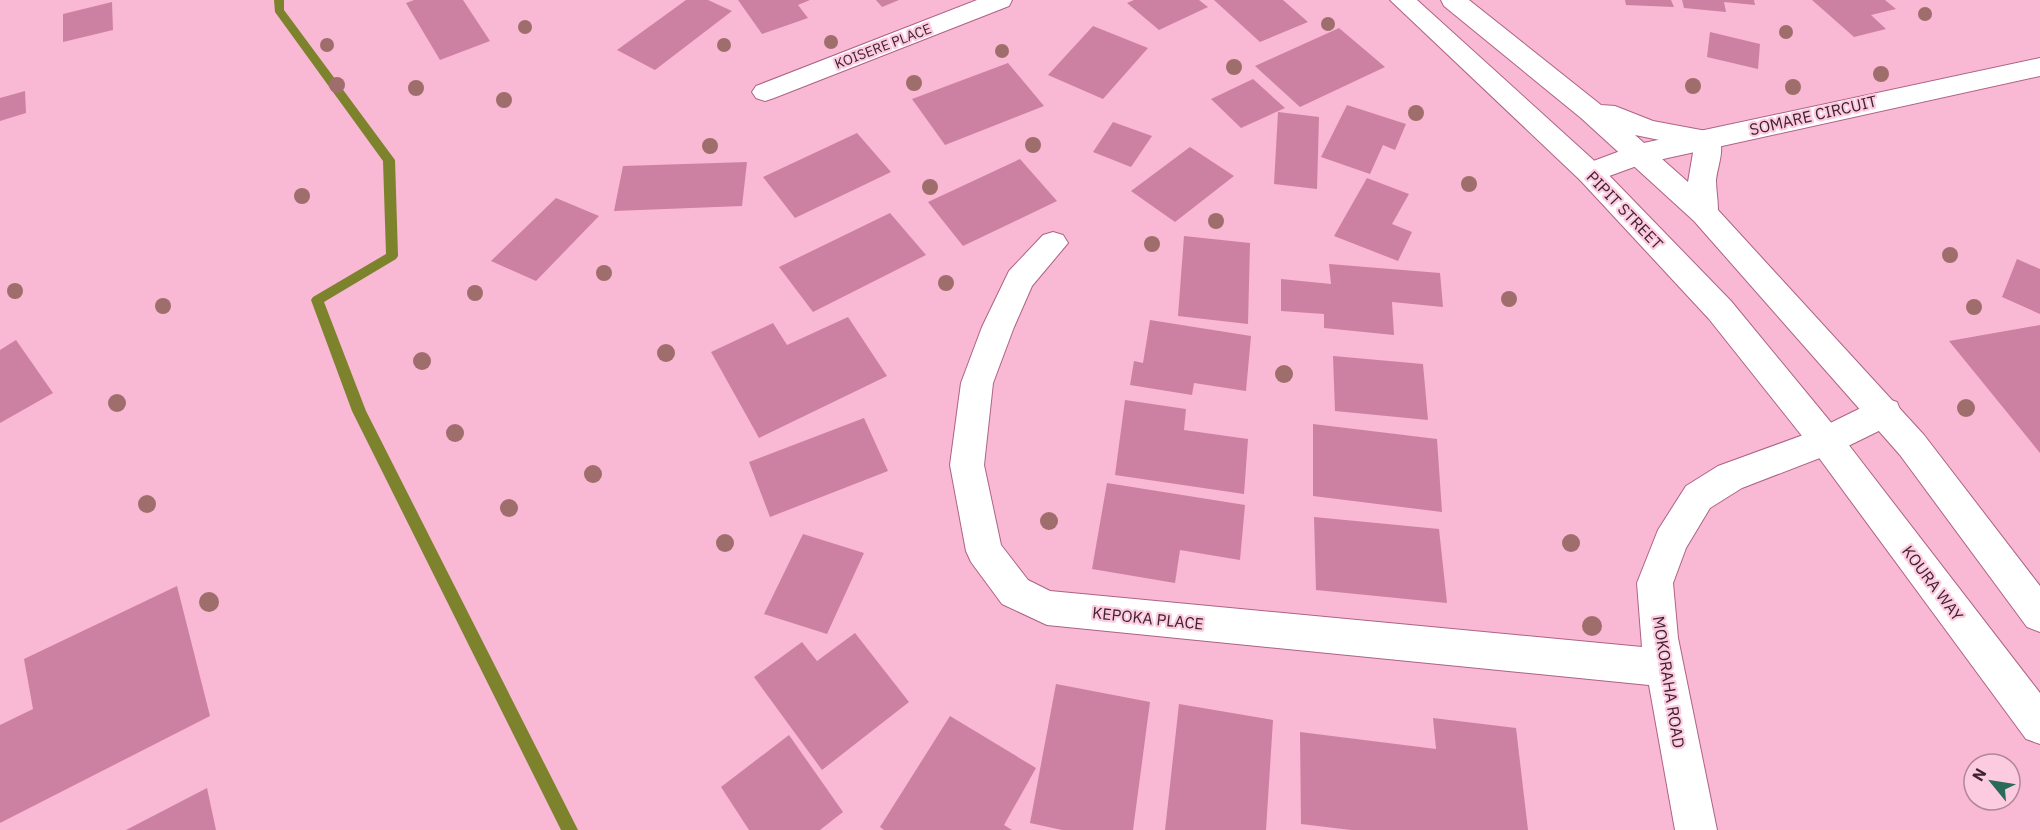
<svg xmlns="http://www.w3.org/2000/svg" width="2040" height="830" viewBox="0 0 2040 830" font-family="'IBM Plex Sans',sans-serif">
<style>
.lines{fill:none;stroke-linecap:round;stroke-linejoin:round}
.stream{fill:#7d822d;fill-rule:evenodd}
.building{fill:#cd81a2}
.minor-casing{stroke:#ad6384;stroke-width:2}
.tertiary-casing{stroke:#ad6384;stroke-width:2}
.secondary-casing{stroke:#ad6384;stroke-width:2}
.minor{fill:#fff;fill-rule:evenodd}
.tertiary{fill:#fff;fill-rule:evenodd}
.secondary{fill:#fff;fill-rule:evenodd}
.tree{fill:#9f6e6c}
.labels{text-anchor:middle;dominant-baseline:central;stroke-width:4.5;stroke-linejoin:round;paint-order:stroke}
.far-street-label{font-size:14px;fill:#40212f;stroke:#fdcbdf}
.street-label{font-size:16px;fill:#40212f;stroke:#fdcbdf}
</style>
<rect width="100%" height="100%" fill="#f9b8d3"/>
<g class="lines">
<path class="stream" d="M 274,0 L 284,0 L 284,10 L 395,160 L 398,256 L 396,259 L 324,302 L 366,411 L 578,830 L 561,830 L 352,411 L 311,300 L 313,297 L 386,254 L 383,161 L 275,12 Z"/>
</g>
<path class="building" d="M 414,0 L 463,0 L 490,41 L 440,60 L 406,3 Z
M 686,0 L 708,0 L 732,11 L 655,70 L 617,50 Z
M 738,0 L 810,0 L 798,5 L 808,18 L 762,34 Z
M 876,0 L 899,0 L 882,7 Z
M 1134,0 L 1199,0 L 1208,7 L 1159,30 L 1127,3 Z
M 1214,0 L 1283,0 L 1308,22 L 1260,42 Z
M 1625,0 L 1671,0 L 1674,7 L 1626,5 Z
M 1682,0 L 1754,0 L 1755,5 L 1724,2 L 1726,12 L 1684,8 Z
M 1812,0 L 1885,0 L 1896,9 L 1871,15 L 1886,29 L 1854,37 Z
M 112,2 L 113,30 L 63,42 L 63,14 Z
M 1093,26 L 1148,48 L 1103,99 L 1048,75 Z
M 1339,28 L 1385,67 L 1300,107 L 1255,66 Z
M 1710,32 L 1760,44 L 1758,69 L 1707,57 Z
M 1008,63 L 1044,106 L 945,145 L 912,99 Z
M 1253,79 L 1285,108 L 1241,128 L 1211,99 Z
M 25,91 L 26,113 L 0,121 L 0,98 Z
M 1347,105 L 1406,124 L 1395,150 L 1383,145 L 1370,174 L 1321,157 Z
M 1278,112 L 1319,117 L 1317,189 L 1274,184 Z
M 1113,122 L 1152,136 L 1131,167 L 1093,152 Z
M 857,133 L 891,172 L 795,218 L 763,177 Z
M 1190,147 L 1234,176 L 1175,222 L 1131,191 Z
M 1020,159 L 1057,201 L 963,246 L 928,202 Z
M 747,162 L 742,206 L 614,211 L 623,166 Z
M 1367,178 L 1409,194 L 1392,224 L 1412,232 L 1398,261 L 1334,236 Z
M 556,198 L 599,216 L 536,281 L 491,261 Z
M 890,213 L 926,255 L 813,312 L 779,267 Z
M 1184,236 L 1250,243 L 1248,324 L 1178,316 Z
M 2017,259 L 2040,269 L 2040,314 L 2002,297 Z
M 1329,264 L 1440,273 L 1443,307 L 1392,302 L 1394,335 L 1324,328 L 1324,314 L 1281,311 L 1281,279 L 1331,284 Z
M 848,317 L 887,376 L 759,438 L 711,352 L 773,323 L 787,345 Z
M 1150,320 L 1251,336 L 1246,391 L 1194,383 L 1192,395 L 1130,385 L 1134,361 L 1143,363 Z
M 2040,325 L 2040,453 L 1949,341 Z
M 16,340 L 53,393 L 0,423 L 0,350 Z
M 1333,356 L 1423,364 L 1428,420 L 1335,411 Z
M 1125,400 L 1186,409 L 1184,430 L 1248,439 L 1244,494 L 1115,475 Z
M 864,418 L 888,471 L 770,517 L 749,462 Z
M 1313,424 L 1437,439 L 1442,512 L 1313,496 Z
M 1107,483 L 1245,505 L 1240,560 L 1180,550 L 1175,583 L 1092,569 Z
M 1314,517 L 1439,529 L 1447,603 L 1316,590 Z
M 803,534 L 864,553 L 827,634 L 764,614 Z
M 177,586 L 210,716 L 0,823 L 0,725 L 33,709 L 24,659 Z
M 855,633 L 909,702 L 822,770 L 754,677 L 802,642 L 817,661 Z
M 1056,684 L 1150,702 L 1133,830 L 1062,830 L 1030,823 Z
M 1179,704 L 1273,720 L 1266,830 L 1165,830 Z
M 950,716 L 1036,768 L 1004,825 L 1012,830 L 884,830 L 880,827 Z
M 1433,718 L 1516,728 L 1528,830 L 1351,830 L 1301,824 L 1300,732 L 1436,749 Z
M 789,735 L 843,812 L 820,830 L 749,830 L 721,787 Z
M 207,788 L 216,830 L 126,830 Z"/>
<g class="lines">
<defs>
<path id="minor" d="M 977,0 L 1012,0 L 1009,6 L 774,98 L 765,101 L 756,98 L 752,92 L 756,86 Z
M 1053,232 L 1063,235 L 1068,243 L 1032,286 L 1014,327 L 993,383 L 984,465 L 1001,545 L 1028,580 L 1050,591 L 1642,647 L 1637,583 L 1658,530 L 1686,486 L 1718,466 L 1814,431 L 1873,402 L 1885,398 L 1897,402 L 1901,412 L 1897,422 L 1838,451 L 1742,488 L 1710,508 L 1686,548 L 1673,583 L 1678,638 L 1717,830 L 1675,830 L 1649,685 L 1047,625 L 1002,604 L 971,562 L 966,551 L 950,465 L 961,383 L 982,327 L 1009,271 L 1043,235 Z"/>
<path id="tertiary" d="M 2040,58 L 2040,76 L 1645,163 L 1590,183 L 1580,180 L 1576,173 L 1580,166 L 1639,144 Z"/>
<path id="secondary" d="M 1390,0 L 1417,0 L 1600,166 L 1731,301 L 1838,431 L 2040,693 L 2040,744 L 2026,739 L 1814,451 L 1709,319 L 1580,180 Z
M 1441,0 L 1469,0 L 1601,105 L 1615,106 L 1653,121 L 1717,133 C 1726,149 1718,163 1716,180 C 1716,190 1718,200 1718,210 L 1924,435 L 2040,586 L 2040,632 L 2027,627 L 1900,455 L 1694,221 L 1581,118 L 1444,6 ZM 1635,135 L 1694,147 L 1688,182 Z"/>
</defs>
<use href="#minor" class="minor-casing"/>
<use href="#tertiary" class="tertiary-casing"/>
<use href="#secondary" class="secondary-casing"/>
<use href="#minor" class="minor"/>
<use href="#tertiary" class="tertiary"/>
<use href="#secondary" class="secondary"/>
</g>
<g class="tree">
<circle cx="1925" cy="14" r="7"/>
<circle cx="1328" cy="24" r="7"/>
<circle cx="525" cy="27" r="7"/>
<circle cx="1786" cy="32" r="7"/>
<circle cx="831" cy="42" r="7"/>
<circle cx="327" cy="45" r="7"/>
<circle cx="724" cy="45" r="7"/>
<circle cx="1002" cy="51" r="7"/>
<circle cx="1234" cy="67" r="8"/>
<circle cx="1881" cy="74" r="8"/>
<circle cx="914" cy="83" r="8"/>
<circle cx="337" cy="85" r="8"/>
<circle cx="1693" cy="86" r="8"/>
<circle cx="1793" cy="87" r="8"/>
<circle cx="416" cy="88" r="8"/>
<circle cx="504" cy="100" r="8"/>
<circle cx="1416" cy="113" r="8"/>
<circle cx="1033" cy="145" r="8"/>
<circle cx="710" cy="146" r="8"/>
<circle cx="1469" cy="184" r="8"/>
<circle cx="930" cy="187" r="8"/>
<circle cx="302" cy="196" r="8"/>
<circle cx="1216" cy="221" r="8"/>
<circle cx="1152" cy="244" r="8"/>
<circle cx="1950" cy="255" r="8"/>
<circle cx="604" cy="273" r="8"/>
<circle cx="946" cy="283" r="8"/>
<circle cx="15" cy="291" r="8"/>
<circle cx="475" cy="293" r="8"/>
<circle cx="1509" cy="299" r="8"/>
<circle cx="163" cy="306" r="8"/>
<circle cx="1974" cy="307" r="8"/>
<circle cx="666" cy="353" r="9"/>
<circle cx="422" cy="361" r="9"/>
<circle cx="1284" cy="374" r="9"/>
<circle cx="117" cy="403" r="9"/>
<circle cx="1966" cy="408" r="9"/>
<circle cx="455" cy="433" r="9"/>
<circle cx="593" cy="474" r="9"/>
<circle cx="147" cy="504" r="9"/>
<circle cx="509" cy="508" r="9"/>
<circle cx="1049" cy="521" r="9"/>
<circle cx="725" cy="543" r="9"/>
<circle cx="1571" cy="543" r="9"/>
<circle cx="209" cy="602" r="10"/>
<circle cx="1592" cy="626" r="10"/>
</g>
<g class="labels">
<g class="far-street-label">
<text transform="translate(883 46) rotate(-21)">KOISERE PLACE</text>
</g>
<g class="street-label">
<text transform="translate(1813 115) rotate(-13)">SOMARE CIRCUIT</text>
<text transform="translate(1625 210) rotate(46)">PIPIT STREET</text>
<text transform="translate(1933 583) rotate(53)">KOURA WAY</text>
<text transform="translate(1148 618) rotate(6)">KEPOKA PLACE</text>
<text transform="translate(1669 682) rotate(81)">MOKORAHA ROAD</text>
</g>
</g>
<g transform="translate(1992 782) rotate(300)"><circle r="28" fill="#fdcbdf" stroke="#b18799" stroke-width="1.5"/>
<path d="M0-4.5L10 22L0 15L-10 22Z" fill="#296a58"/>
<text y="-9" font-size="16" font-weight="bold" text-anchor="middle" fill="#40212f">N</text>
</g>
</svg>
